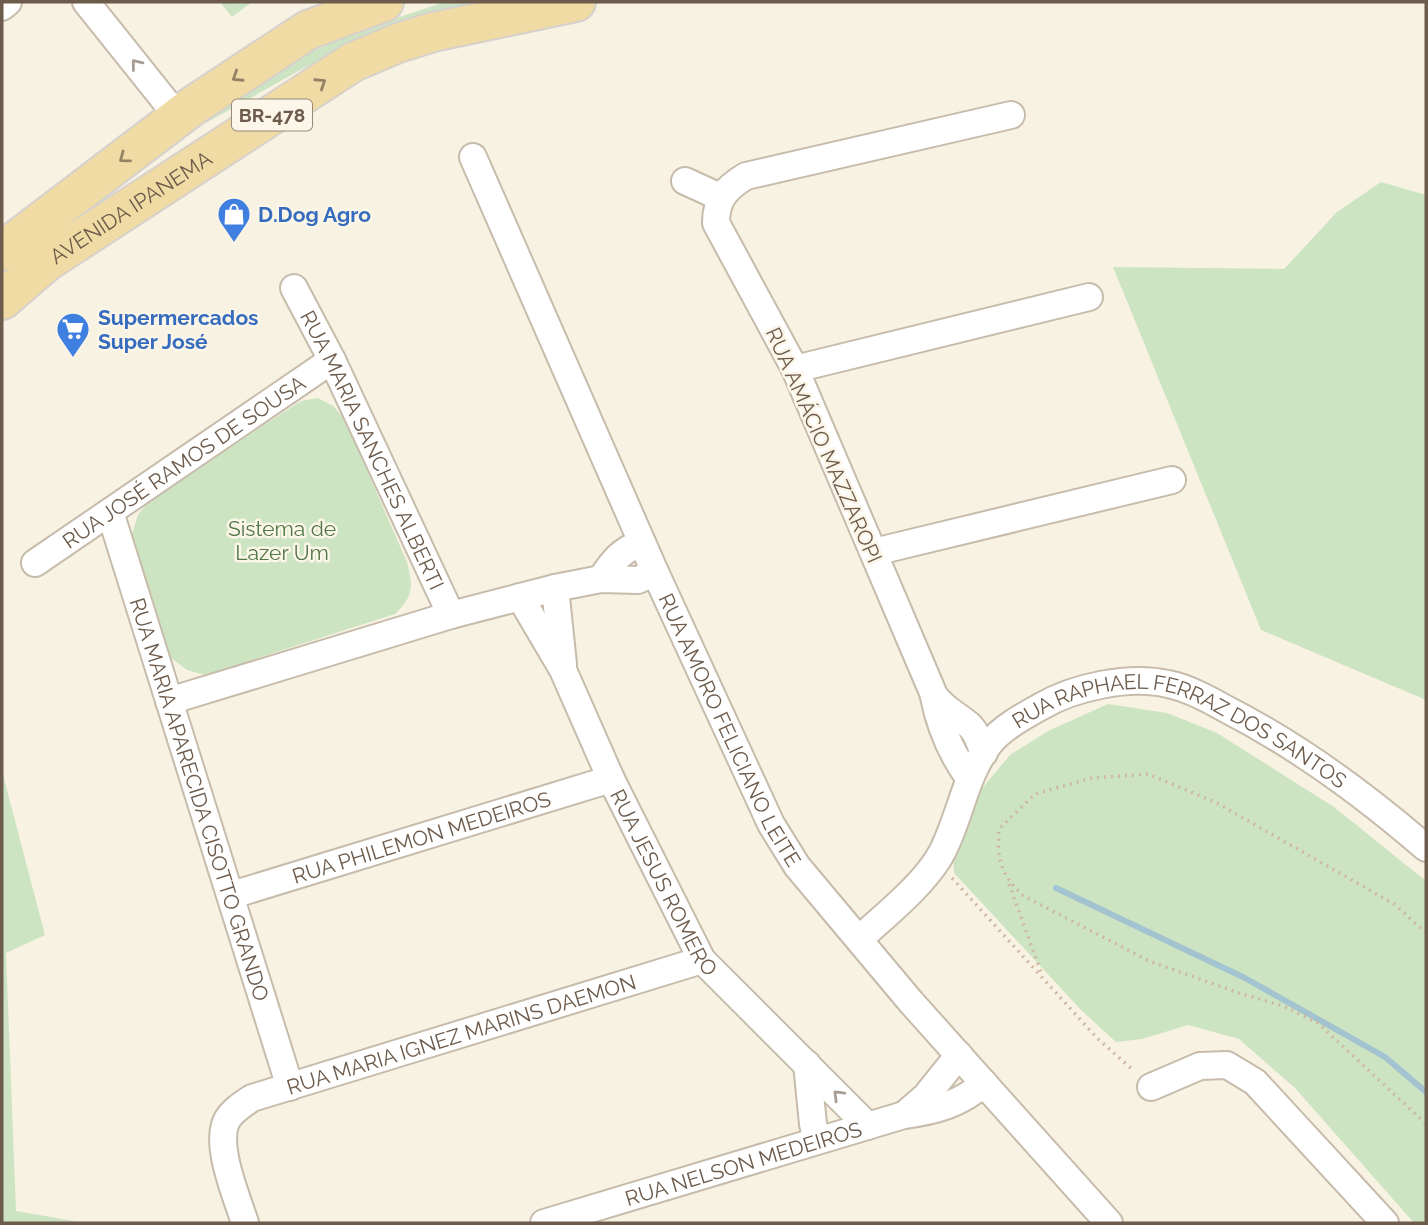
<svg xmlns="http://www.w3.org/2000/svg" width="1428" height="1225" viewBox="0 0 1428 1225" font-family="Raleway,sans-serif">
<style>
.green{fill:#cde4c3}
.lines{fill:none;stroke-linecap:round;stroke-linejoin:round}
.stream{stroke:#a2c3cf;stroke-width:6}
.street-casing{stroke:#c7bbab;stroke-width:30}
.primary-casing{stroke:#d6d1cd;stroke-width:42}
.path{stroke:#ceb8a2;stroke-width:3.5;stroke-dasharray:2 5;stroke-linecap:butt}
.street{stroke:#fff;stroke-width:26}
.primary{stroke:#efdba3;stroke-width:38}
.oneway{stroke:#a79d94}
.oneway2{stroke:#948166}
.labels{text-anchor:middle;dominant-baseline:central;stroke-width:5;stroke-linejoin:round;paint-order:stroke}
.shield{fill:#fcf6e8;stroke:#988a7b;stroke-width:2}
.shield-label{font-size:19px;font-weight:bold;fill:#6d5b4c}
.street-label{font-size:21px;fill:#6d5b4c;stroke:#fcf6e8}
.shop-label{font-size:21px;font-weight:bold;fill:#366cbe;stroke:#fcf6e8;text-anchor:start}
.park-label{font-size:21px;fill:#527749;stroke:#fcf6e8}
</style>
<rect width="100%" height="100%" fill="#f8f2e3"/>
<path class="green" d="M 220,2 L 252,2 L 232,17 Z
M 445,2 L 503,2 L 374,38 L 302,69 L 206,123 L 206,116 L 302,56 L 363,29 Z
M 1381,182 L 1426,195 L 1426,700 L 1261,630 L 1113,267 L 1284,269 L 1337,212 Z
M 318,398 L 333,406 L 344,418 L 407,562 C 413,587 414,595 395,614 L 205,675 L 187,670 L 171,658 L 132,534 L 138,515 L 149,500 L 301,401 Z
M 1108,704 L 1167,713 L 1217,733 L 1334,807 L 1426,881 L 1426,1223 L 1414,1223 L 1295,1088 L 1239,1039 L 1188,1025 L 1142,1039 L 1116,1042 L 1083,1012 L 954,873 L 953,855 L 973,799 L 1010,755 L 1048,731 Z
M 2,771 L 45,935 L 6,953 L 16,1211 L 86,1223 L 2,1223 Z"/>
<g class="lines">
<path class="stream" d="M 1056,888 L 1245,978 L 1385,1057 L 1426,1092"/>
<defs>
<g id="street">
<path d="M 86,2 L 178,117"/>
<path d="M 2,7 L 8,2"/>
<path id="s1" d="M 473,157 L 655,572 L 771,824 L 797,866 L 911,1002 L 1109,1223"/>
<path d="M 685,181 L 720,197"/>
<path id="s2" d="M 294,288 L 332,360 L 451,615"/>
<path d="M 795,369 L 1089,297"/>
<path id="s3" d="M 110,512 L 290,1087"/>
<path d="M 874,552 L 1172,480"/>
<path id="s4" d="M 35,563 L 332,360"/>
<path d="M 601,579 C 613,561 621,550 642,543"/>
<path d="M 555,588 L 563,664"/>
<path id="s5" d="M 520,597 L 563,670 L 611,779 L 702,960 L 868,1126"/>
<path d="M 934,697 C 940,727 951,753 969,778"/>
<path d="M 169,701 L 451,615 L 555,588 L 601,579 L 638,580 L 655,572"/>
<path d="M 984,753 C 980,744 978,734 970,726 C 958,715 944,710 934,695 L 795,369 L 716,223 C 716,199 726,188 746,176 L 1011,115"/>
<path id="s6" d="M 232,895 L 611,779"/>
<path id="s7" d="M 859,939 C 886,915 931,879 945,846 C 961,812 966,775 989,744 C 1002,728 1022,717 1040,707 C 1074,687 1129,675 1168,684 C 1188,688 1208,699 1226,709 C 1298,746 1366,796 1426,848"/>
<path d="M 807,1064 L 813,1124 L 817,1140"/>
<path d="M 1151,1087 L 1200,1066 L 1227,1065 L 1255,1082 L 1385,1223"/>
<path d="M 904,1115 L 926,1096 L 959,1055"/>
<path id="s8" d="M 245,1223 C 237,1197 214,1145 227,1120 C 232,1111 243,1104 252,1098 L 702,960"/>
<path id="s9" d="M 544,1223 L 904,1115 C 935,1111 961,1104 984,1083"/>
</g>
<g id="primary">
<path d="M 2,251 L 194,105 L 308,30 L 384,2"/>
<path id="s10" d="M 2,300 L 46,262 L 353,62 L 398,43 L 433,32 L 576,2"/>
</g>
</defs>
<use href="#street" class="street-casing"/>
<use href="#primary" class="primary-casing"/>
<path class="path" d="M 952,878 L 1097,1038 L 1134,1071
M 1009,884 L 1042,975
M 1426,933 L 1394,904 L 1217,803 L 1148,774 L 1092,778 L 1035,794 L 999,829 C 997,860 1000,872 1022,895 L 1149,961 L 1239,993 L 1283,1006 L 1318,1023 L 1426,1124"/>
<use href="#street" class="street"/>
<use href="#primary" class="primary"/>
</g>
<defs><path id="oneway-chevron" d="M-2-3.5L2.5 0L-2 3.5" fill="none" stroke-width="1.6" stroke-linecap="round" stroke-linejoin="round" transform="scale(1.75)"/></defs>
<g class="oneway">
<use href="#oneway-chevron" transform="translate(136 64) rotate(-129)"/>
<use href="#oneway-chevron" transform="translate(838 1095) rotate(-135)"/>
</g>
<g class="oneway2">
<use href="#oneway-chevron" transform="translate(237 77) rotate(147)"/>
<use href="#oneway-chevron" transform="translate(321 83) rotate(-33)"/>
<use href="#oneway-chevron" transform="translate(124 158) rotate(143)"/>
</g>
<defs>
<symbol id="shop-pin" viewBox="-11 -11 22 30"><path d="M0 17L-7.5 6A9.5 9.5 0 1 1 7.5 6Z" fill="#3f7fe0" stroke="#fcf6e8"/><path d="M-5-2.5h2.3a2.7 3.5 0 0 1 5.4 0H5L5.5 6h-11ZM-1.5-2.5h3a1.5 2.3 0 0 0-3 0Z" fill="#fff"/></symbol>
<symbol id="supermarket-pin" viewBox="-11 -11 22 30"><path d="M0 17L-7.5 6A9.5 9.5 0 1 1 7.5 6Z" fill="#3f7fe0" stroke="#fcf6e8"/><path d="M-6-5.5h2.5l.6 2H6L4.5 2H-2.5L-4.4-4H-6ZM-1.5 3.2a1.3 1.3 0 1 0 .1 0ZM3 3.2a1.3 1.3 0 1 0 .1 0Z" fill="#fff"/></symbol>
</defs>
<g fill-rule="evenodd">
<use href="#shop-pin" x="215" y="195" width="38" height="52"/>
<use href="#supermarket-pin" x="54" y="310" width="38" height="52"/>
</g>
<g class="labels">
<rect class="shield" x="232" y="99.5" width="80" height="31" rx="5"/>
<g class="shield-label">
<text x="272" y="115">BR-478</text>
</g>
<g class="street-label">
<text stroke="none"><textPath href="#s10" startOffset="159">AVENIDA IPANEMA</textPath></text>
<text transform="translate(824 445) rotate(66)">RUA AMÁCIO MAZZAROPI</text>
<text stroke="none"><textPath href="#s2" startOffset="180">RUA MARIA SANCHES ALBERTI</textPath></text>
<text stroke="none"><textPath href="#s4" startOffset="180">RUA JOSÉ RAMOS DE SOUSA</textPath></text>
<text stroke="none"><textPath href="#s1" startOffset="628">RUA AMORO FELICIANO LEITE</textPath></text>
<text stroke="none"><textPath href="#s7" startOffset="455">RUA RAPHAEL FERRAZ DOS SANTOS</textPath></text>
<text stroke="none"><textPath href="#s3" startOffset="301">RUA MARIA APARECIDA CISOTTO GRANDO</textPath></text>
<text stroke="none"><textPath href="#s6" startOffset="198">RUA PHILEMON MEDEIROS</textPath></text>
<text stroke="none"><textPath href="#s5" startOffset="320">RUA JESUS ROMERO</textPath></text>
<text stroke="none"><textPath href="#s8" startOffset="359">RUA MARIA IGNEZ MARINS DAEMON</textPath></text>
<text stroke="none"><textPath href="#s9" startOffset="208">RUA NELSON MEDEIROS</textPath></text>
</g>
<g class="shop-label">
<text x="258" y="214">D.Dog Agro</text>
<text x="98" y="317">Supermercados<tspan x="98" dy="24">Super José</tspan></text>
</g>
<g class="park-label">
<text x="282" y="528">Sistema de<tspan x="282" dy="24">Lazer Um</tspan></text>
</g>
</g>
<rect width="1428" height="1225" fill="none" stroke="#6d5b4c" stroke-width="7"/>
</svg>
